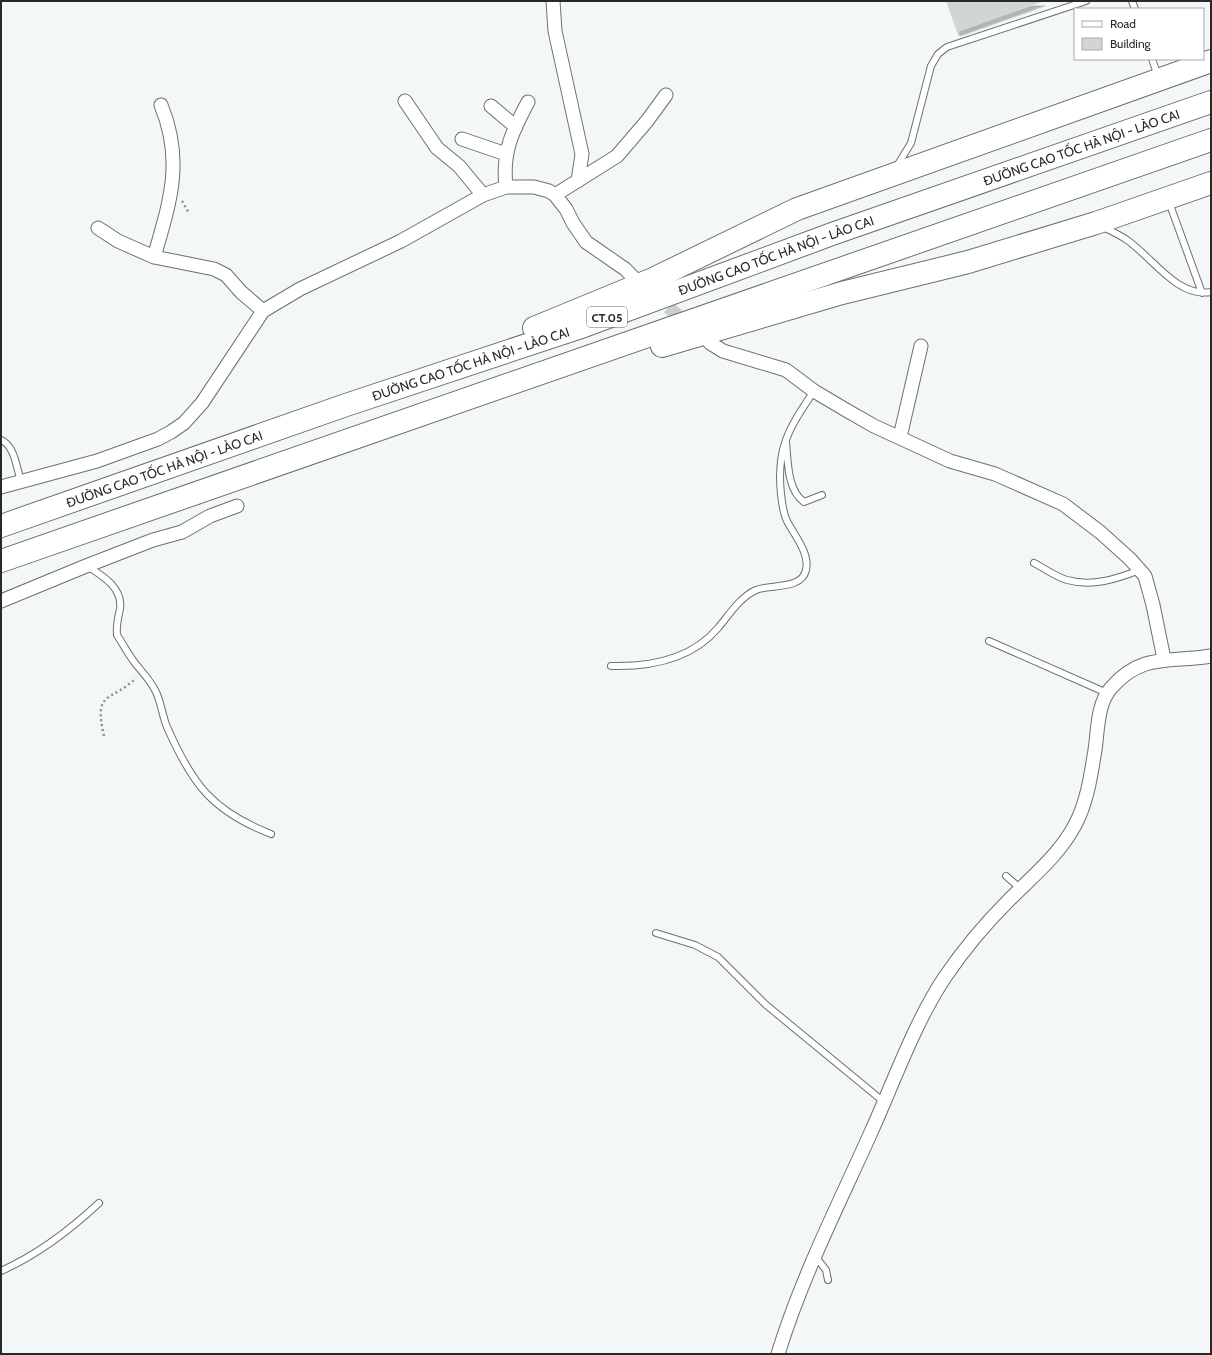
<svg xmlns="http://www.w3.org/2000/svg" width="1212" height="1355" viewBox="0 0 1212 1355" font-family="Cabin,sans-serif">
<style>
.building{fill:#d1d5d6;filter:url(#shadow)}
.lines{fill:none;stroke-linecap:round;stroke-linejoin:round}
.minor-tunnel{stroke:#cacece;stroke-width:13;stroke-dasharray:13 6;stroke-linecap:butt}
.service-casing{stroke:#6c7070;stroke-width:8}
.minor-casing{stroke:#6c7070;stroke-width:15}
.motorway-casing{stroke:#6c7070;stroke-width:24}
.path{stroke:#909292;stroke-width:2.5;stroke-dasharray:2 3;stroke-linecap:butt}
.service{stroke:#fff;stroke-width:6}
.minor{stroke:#fff;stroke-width:13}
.motorway{stroke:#fff;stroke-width:22}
.labels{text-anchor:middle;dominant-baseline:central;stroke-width:4;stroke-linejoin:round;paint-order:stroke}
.shield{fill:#fff;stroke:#686969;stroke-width:1}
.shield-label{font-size:12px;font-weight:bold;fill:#282929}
.street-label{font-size:13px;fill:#282929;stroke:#fff}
</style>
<defs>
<filter id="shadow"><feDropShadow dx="2.5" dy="4.5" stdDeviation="0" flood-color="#0004"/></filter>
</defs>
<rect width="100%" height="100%" fill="#f3f7f7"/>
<path class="building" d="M 946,1 L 1044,1 L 957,32 Z"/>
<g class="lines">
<path class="minor-tunnel" d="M 654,295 L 690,326"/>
<defs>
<path id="service" d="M 1132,1 L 1135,9
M 1152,59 L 1158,76
M 897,166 L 911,143 L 931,66 L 938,54 L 947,47 L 1086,1
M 1169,202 L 1202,293
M 1103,227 C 1111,231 1120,235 1127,240 C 1152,257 1177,298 1211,292
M 1,440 C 15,446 16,467 21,481
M 786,442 C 788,461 787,490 804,502 L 822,495
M 1034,563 C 1044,568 1056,577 1067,580 C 1093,587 1116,579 1140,570
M 87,566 C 103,576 123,588 120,609 C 118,618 116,625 117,635 C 123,644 128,654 135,663 C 142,672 150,680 155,690 C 161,701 162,715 167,727 C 192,784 212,811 271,834
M 989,641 L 1107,693
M 611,666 C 650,667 691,660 718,628 C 729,615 740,597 756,590 C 770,584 802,590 806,570 C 810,553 794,535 787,521 C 783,513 782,503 781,494 C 776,448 789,428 814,391
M 1006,876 L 1021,889
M 656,933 L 695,945 L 718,957 L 765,1004 L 884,1102
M 815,1256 L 826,1270 L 828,1280
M 1,1271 C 37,1255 70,1230 99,1203"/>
<path id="minor" d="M 553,1 L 555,31 L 582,154 L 578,181
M 405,101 L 437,148 L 459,166 L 483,195
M 491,106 L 516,127
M 462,139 L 506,154
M 506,187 C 502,152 512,132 528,102
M 555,195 L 617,156 L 647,121 L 666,95
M 98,228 L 118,241 L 154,257 L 214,269 L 226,275 L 241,292 L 263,311
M 154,257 C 170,202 184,161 161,105
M 710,343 L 723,351 L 786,370 L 814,391 L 846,410 L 874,426 L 950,461 L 995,474 L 1063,504 L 1100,532 L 1130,559 L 1145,576 L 1153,605 L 1164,659
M 900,437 L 921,346
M 1,487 L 97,461 L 158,439 L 171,432 L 184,423 L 202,403 L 263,311 L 300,289 L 401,241 L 483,195 L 506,187 L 534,187 L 549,191 L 555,195 L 566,209 L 573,223 L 586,242 L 625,269 L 635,279
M 1,601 L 86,566 L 153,540 L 182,532 L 210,516 L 237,506
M 778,1354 C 802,1276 839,1204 872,1130 C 894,1081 916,1020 945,977 C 964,949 986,923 1009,900 C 1033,876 1059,855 1075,825 C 1087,803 1091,775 1095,750 C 1098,730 1097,704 1111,688 C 1142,652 1171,663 1211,656"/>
<g id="motorway">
<path d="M 534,328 L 653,279 L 797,209 L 1211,61"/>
<path d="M 662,346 L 842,293 L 968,262 L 1096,223 L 1211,183"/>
<path id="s1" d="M 1,526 L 346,405 L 584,326 L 832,234 L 1211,102"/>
<path d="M 1,561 L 1211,140"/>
</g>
</defs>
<use href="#service" class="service-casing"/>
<use href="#minor" class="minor-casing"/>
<use href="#motorway" class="motorway-casing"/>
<path class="path" d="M 182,201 L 189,213
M 104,736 C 93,689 111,703 136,678"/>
<use href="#service" class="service"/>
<use href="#minor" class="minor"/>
<use href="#motorway" class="motorway"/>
</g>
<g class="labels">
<rect class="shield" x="587" y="307" width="40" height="20" rx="3"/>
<g class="shield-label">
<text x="607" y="317">CT.05</text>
</g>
<g class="street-label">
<text stroke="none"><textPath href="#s1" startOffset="1145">ĐƯỜNG CAO TỐC HÀ NỘI - LÀO CAI</textPath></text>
<text stroke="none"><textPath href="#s1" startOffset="821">ĐƯỜNG CAO TỐC HÀ NỘI - LÀO CAI</textPath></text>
<text stroke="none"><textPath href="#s1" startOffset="497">ĐƯỜNG CAO TỐC HÀ NỘI - LÀO CAI</textPath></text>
<text stroke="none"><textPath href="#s1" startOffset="173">ĐƯỜNG CAO TỐC HÀ NỘI - LÀO CAI</textPath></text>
</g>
</g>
<rect width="1212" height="1355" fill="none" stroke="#282929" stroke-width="4"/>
<rect x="1074" y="8" width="130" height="52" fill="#ffffff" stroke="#a9a9a9"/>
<rect x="1082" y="21" width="20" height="6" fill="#ffffff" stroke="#a9a9a9"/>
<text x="1110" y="28" font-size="12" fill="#282929">Road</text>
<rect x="1082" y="38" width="20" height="12" fill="#d1d5d6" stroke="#a9a9a9"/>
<text x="1110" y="48" font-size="12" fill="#282929">Building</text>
</svg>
